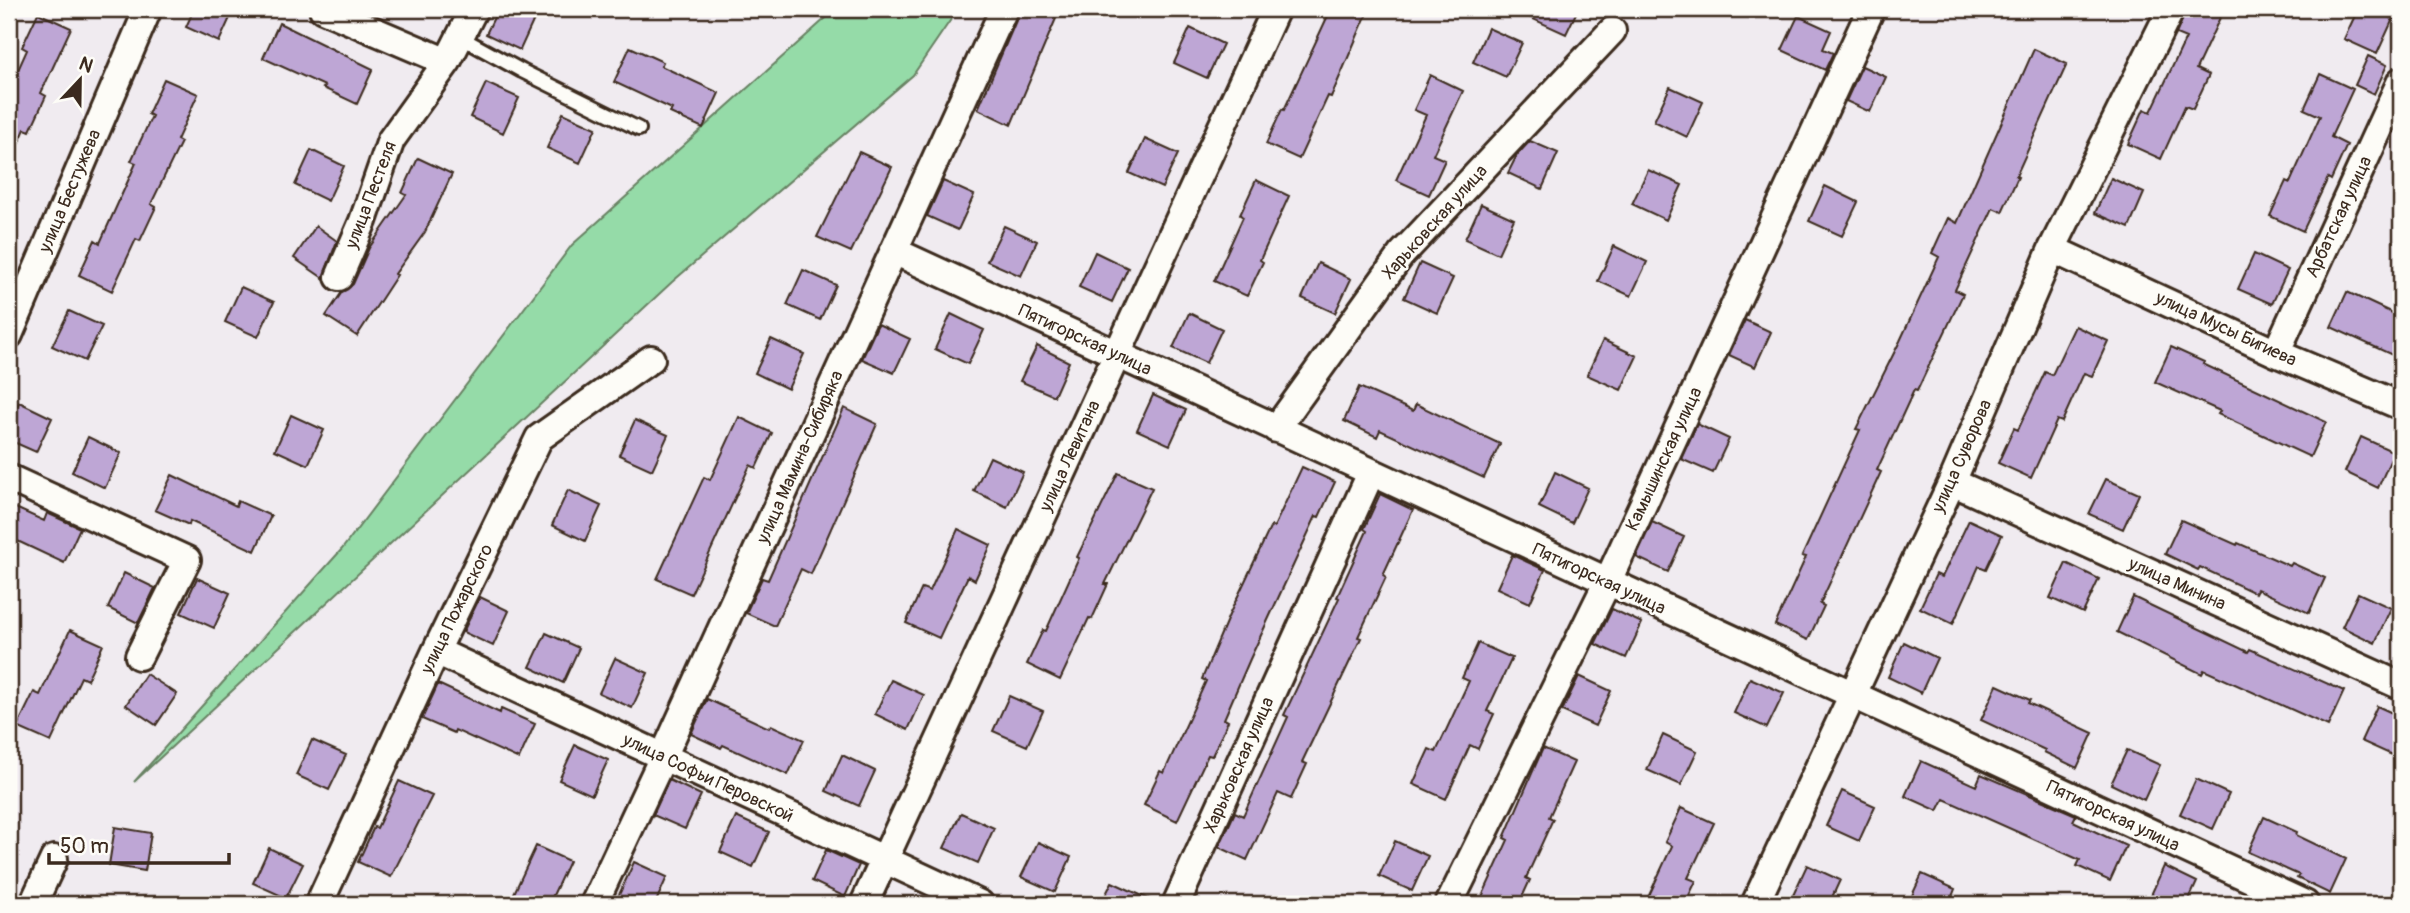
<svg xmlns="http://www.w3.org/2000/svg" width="2410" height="913" viewBox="0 0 2410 913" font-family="Pangolin,sans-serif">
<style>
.green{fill:#95dba8;stroke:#688263;stroke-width:2}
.building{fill:#bea6d5;stroke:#3b2a1e;stroke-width:2}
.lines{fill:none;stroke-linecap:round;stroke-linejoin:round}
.lane-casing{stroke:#3b2a1e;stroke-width:18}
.street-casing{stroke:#3b2a1e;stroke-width:32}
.lane{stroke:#fdfcf7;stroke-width:12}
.street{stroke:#fdfcf7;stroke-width:26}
.labels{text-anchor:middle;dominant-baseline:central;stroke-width:5;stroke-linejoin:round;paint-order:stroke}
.street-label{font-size:18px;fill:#3b2a1e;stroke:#fdfcf7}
</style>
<rect width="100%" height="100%" fill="#f0ebf0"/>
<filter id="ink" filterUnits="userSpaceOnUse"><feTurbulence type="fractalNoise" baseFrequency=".0143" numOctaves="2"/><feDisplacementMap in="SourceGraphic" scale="14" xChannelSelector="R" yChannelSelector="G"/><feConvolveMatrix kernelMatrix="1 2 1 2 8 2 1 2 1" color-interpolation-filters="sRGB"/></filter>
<g filter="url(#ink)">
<path class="green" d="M 836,9 L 958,9 L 913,75 L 672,282 L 134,782 L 342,549 L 572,245 Z"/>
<path class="building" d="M 194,9 L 234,9 L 219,42 L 186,27 Z
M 498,9 L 522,9 L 536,15 L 520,50 L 486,34 Z
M 1021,9 L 1060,9 L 1011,125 L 978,109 Z
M 1331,9 L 1369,9 L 1331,97 L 1328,96 L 1299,159 L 1266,144 L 1282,109 L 1284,110 Z
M 1511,9 L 1578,9 L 1566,34 Z
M 2187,9 L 2224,9 L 2196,69 L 2209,75 L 2193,109 L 2185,106 L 2161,159 L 2128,144 L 2144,109 L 2151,112 L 2186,38 L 2176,34 Z
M 2358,9 L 2371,9 L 2393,19 L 2377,54 L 2344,39 Z
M 38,13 L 71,28 L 41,93 L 46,96 L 30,131 L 25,129 L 9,165 L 9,90 L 27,50 L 22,47 Z
M 1798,16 L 1831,31 L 1823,49 L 1833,53 L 1825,70 L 1782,50 Z
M 279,23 L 373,69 L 357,104 L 323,88 L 325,86 L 263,58 Z
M 1190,28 L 1223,44 L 1207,78 L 1174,63 Z
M 1488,28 L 1522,43 L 1506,77 L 1473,62 Z
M 630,47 L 663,62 L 661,66 L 719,93 L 703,128 L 670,113 L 672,109 L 614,82 Z
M 2034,49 L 2067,64 L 2016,176 L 2018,177 L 2002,212 L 1993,208 L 1955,290 L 1963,294 L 1917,391 L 1914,390 L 1877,470 L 1881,472 L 1820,604 L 1824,606 L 1808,640 L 1775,625 L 1806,557 L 1802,556 L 1860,430 L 1856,429 L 1900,341 L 1939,257 L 1932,253 L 1948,218 L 1957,223 Z
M 2368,56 L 2387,65 L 2374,94 L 2355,85 Z
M 1862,66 L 1886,77 L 1870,112 L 1846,101 Z
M 2320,74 L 2353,89 L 2331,137 L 2347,145 L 2331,180 L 2328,178 L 2303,231 L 2270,216 L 2286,181 L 2290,183 L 2320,116 L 2304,109 Z
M 1430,75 L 1463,91 L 1433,155 L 1445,160 L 1429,195 L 1396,180 L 1426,115 L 1414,110 Z
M 164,79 L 198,94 L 177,140 L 181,142 L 151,204 L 156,207 L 140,241 L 136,239 L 112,291 L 79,275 L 95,240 L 100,243 L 136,163 L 131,161 L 152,116 L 148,114 Z
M 486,83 L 519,98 L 503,133 L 470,117 Z
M 1670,87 L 1703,102 L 1687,137 L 1654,121 Z
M 563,113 L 596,128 L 580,163 L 547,148 Z
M 1145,139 L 1178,154 L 1162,188 L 1129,173 Z
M 1530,141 L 1558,153 L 1542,189 L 1508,173 L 1517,155 Z
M 311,150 L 344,166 L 328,201 L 295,185 Z
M 859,152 L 892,167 L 851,252 L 817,237 Z
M 418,158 L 452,174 L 425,232 L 395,274 L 397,275 L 357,336 L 326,316 L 342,292 L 353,284 L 369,248 L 406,195 L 402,193 Z
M 1648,170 L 1682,185 L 1666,220 L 1632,204 Z
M 2111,178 L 2144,193 L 2129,228 L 2095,213 Z
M 1256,180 L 1289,196 L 1260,260 L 1263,262 L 1247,296 L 1214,281 L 1243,217 L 1240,215 Z
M 943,181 L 974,195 L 958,230 L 927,216 Z
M 1825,186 L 1858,202 L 1842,236 L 1809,221 Z
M 1481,204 L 1514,219 L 1498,254 L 1465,239 Z
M 316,226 L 337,241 L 323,278 L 294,258 Z
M 1004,226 L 1037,241 L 1021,276 L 987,261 Z
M 1614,246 L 1647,262 L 1631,296 L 1598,281 Z
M 1095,252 L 1128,268 L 1112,302 L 1079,287 Z
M 2254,254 L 2288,270 L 2272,304 L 2238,289 Z
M 1318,263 L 1351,279 L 1335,313 L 1302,298 Z
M 1420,263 L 1453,278 L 1437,313 L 1404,298 Z
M 803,270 L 836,285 L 820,320 L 787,305 Z
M 241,287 L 274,302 L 258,337 L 225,322 Z
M 2347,292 L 2401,317 L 2401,359 L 2331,327 Z
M 69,311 L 102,326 L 85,361 L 52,346 Z
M 1189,313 L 1222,329 L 1206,363 L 1173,348 Z
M 951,314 L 984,330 L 968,364 L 935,349 Z
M 1745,320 L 1771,332 L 1755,367 L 1729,355 Z
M 878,324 L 910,339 L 894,373 L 862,359 Z
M 2075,326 L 2108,341 L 2092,376 L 2084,373 L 2062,422 L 2057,420 L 2031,478 L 1998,463 L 2014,428 L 2018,430 L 2045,372 L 2052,375 Z
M 771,339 L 804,354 L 788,389 L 755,373 Z
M 1603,340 L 1637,356 L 1621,390 L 1587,375 Z
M 1037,346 L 1069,362 L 1054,396 L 1020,381 Z
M 2171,347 L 2204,362 L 2203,364 L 2326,422 L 2310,457 L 2218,414 L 2220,411 L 2155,382 Z
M 1359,387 L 1413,411 L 1416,404 L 1500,444 L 1484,478 L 1380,430 L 1377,437 L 1344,421 Z
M 1153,395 L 1186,410 L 1170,445 L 1137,430 Z
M 19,402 L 52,418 L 36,452 L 9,440 L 9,424 Z
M 844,408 L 877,424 L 811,574 L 801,569 L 775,626 L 746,613 L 762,578 L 768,580 Z
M 291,415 L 324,430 L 308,465 L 275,450 Z
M 739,417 L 772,433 L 756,468 L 750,465 L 691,594 L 657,579 L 704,477 L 710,480 Z
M 635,420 L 668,435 L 652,470 L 619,455 Z
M 1697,424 L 1729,439 L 1713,473 L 1681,459 Z
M 88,437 L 121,453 L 105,488 L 72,472 Z
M 2361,437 L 2394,452 L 2378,488 L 2345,472 Z
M 990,457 L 1023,472 L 1007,507 L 974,491 Z
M 1302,467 L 1335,482 L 1319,517 L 1316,516 L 1250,659 L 1224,719 L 1228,721 L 1212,756 L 1208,755 L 1177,821 L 1144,805 L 1160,771 L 1164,773 L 1206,681 L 1202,679 L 1229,615 L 1271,526 L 1274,527 Z
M 1555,472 L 1588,488 L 1572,523 L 1539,507 Z
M 1118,473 L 1152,488 L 1105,584 L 1108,584 L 1092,619 L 1089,618 L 1060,680 L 1027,664 L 1043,630 L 1046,631 L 1079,558 L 1077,557 Z
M 172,475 L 236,506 L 238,501 L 271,516 L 255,551 L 190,521 L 189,525 L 155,510 Z
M 2106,479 L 2139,494 L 2123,529 L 2089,514 Z
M 568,490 L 601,506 L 585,541 L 552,525 Z
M 1380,494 L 1413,510 L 1383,575 L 1386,577 L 1358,637 L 1361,638 L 1302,762 L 1307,764 L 1291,799 L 1278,793 L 1247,860 L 1219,847 L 1235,812 L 1243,816 L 1288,717 L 1284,715 L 1339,598 L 1337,597 L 1367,531 L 1364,529 Z
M 9,505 L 44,521 L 47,513 L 80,528 L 64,563 L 9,537 Z
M 1969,520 L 2002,535 L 1986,569 L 1979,566 L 1953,624 L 1920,608 L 1936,574 L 1942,577 Z
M 2181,520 L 2237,545 L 2238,543 L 2290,566 L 2292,563 L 2325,578 L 2309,613 L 2257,589 L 2255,593 L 2200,567 L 2198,570 L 2165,554 Z
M 1652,522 L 1684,537 L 1668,572 L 1636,557 Z
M 958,529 L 991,545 L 975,580 L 968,576 L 939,638 L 906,623 L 922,588 L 930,591 Z
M 1512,555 L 1545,570 L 1530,603 L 1497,588 Z
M 2066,563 L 2099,579 L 2083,613 L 2050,598 Z
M 124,573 L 155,588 L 138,623 L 108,608 Z
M 197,578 L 230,593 L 214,628 L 181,613 Z
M 2358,593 L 2391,608 L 2375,643 L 2342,627 Z
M 480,597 L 509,611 L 493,646 L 463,632 Z
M 2133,597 L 2248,652 L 2250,649 L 2344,691 L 2328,726 L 2204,670 L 2202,674 L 2117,632 Z
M 1612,609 L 1642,623 L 1626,658 L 1595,644 Z
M 70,630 L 103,645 L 87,680 L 81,677 L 51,742 L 17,727 L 34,692 L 40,695 Z
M 546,633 L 579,648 L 563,683 L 530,667 Z
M 1904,642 L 1937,658 L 1921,693 L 1888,677 Z
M 1478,643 L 1512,658 L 1487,711 L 1494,714 L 1478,749 L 1470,745 L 1446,799 L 1413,784 L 1429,749 L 1436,752 L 1469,681 L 1462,678 Z
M 615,658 L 648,673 L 632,708 L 599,693 Z
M 146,674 L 177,694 L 156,725 L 126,705 Z
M 1579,676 L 1611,691 L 1595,726 L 1562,711 Z
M 1750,678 L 1784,693 L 1767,728 L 1734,713 Z
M 891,680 L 924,695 L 908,730 L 875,714 Z
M 438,684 L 500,713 L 501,709 L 535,724 L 519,759 L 455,730 L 454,733 L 422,719 Z
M 1997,685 L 2030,700 L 2028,703 L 2093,733 L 2077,768 L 2044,752 L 2045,750 L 1981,720 Z
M 1009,696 L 1043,711 L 1027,746 L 993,731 Z
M 707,699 L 769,728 L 771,725 L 804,740 L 788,775 L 723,745 L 721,748 L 691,734 Z
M 2377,706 L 2401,717 L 2401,740 L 2394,756 L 2361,741 Z
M 1663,735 L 1697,751 L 1681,785 L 1647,770 Z
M 312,740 L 346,755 L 329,790 L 296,775 Z
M 575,745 L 608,760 L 592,795 L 559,780 Z
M 1543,748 L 1574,762 L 1549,817 L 1553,819 L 1526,878 L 1530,880 L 1519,904 L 1492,904 L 1481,899 L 1508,840 L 1504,838 Z
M 2127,750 L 2160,765 L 2144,800 L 2111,784 Z
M 842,755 L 875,771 L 859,806 L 826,791 Z
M 1921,761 L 1976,786 L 1981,774 L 2076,815 L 2073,821 L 2126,846 L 2110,881 L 2077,866 L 2080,860 L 1944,799 L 1938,811 L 1905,796 Z
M 2196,779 L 2229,794 L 2213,829 L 2180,814 Z
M 669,780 L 701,795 L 685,829 L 653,815 Z
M 399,781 L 432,796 L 391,877 L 358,862 L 374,827 L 377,828 Z
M 1842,791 L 1875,806 L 1859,841 L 1826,826 Z
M 1681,808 L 1714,823 L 1688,878 L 1696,881 L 1685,904 L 1645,904 L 1672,846 L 1665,842 Z
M 961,813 L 994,828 L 978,863 L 944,848 Z
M 736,817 L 769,832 L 753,867 L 720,852 Z
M 2264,817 L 2297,832 L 2296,835 L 2346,859 L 2330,894 L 2297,878 L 2299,875 L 2248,852 Z
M 115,827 L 151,833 L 145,871 L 109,865 Z
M 1395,841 L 1428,856 L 1412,891 L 1379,876 Z
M 1038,842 L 1071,857 L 1055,892 L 1021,877 Z
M 536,846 L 569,861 L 549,904 L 509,904 Z
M 269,848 L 303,864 L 286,898 L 253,883 Z
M 826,850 L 859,865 L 845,897 L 812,881 Z
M 634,862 L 667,877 L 655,904 L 635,904 L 618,897 Z
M 1807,865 L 1840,880 L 1829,904 L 1789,904 Z
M 2164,866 L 2197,882 L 2187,904 L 2147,904 Z
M 1922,874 L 1955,889 L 1949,904 L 1908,904 Z
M 1112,882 L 1160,904 L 1101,904 Z"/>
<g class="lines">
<defs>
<path id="lane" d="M 460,37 L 522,71 L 639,129"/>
<path id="street" d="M 323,9 L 447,62
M 2052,249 L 2276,353 L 2401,406
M 894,251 L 2305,904
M 339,277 L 363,221 L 391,140 L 447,62 L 474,9
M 9,335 L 148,9
M 2276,353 L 2401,81
M 1276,429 L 1401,255 L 1612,31
M 9,478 L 187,560 L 139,656
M 1952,482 L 2401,686
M 436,651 L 980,904
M 33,904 L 54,859
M 319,904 L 436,651 L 539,438 L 651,359
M 594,904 L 663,757 L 1004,9
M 864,904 L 1276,9
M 1176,904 L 1371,473
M 1449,904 L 1607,583 L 1871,9
M 1755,904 L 1952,482 L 2052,249 L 2171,9"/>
</defs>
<use href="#lane" class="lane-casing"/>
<use href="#street" class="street-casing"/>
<use href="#lane" class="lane"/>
<use href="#street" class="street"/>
</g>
</g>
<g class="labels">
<g class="street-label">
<text transform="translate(70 191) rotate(-67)">улица Бестужева</text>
<text transform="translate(371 195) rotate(-69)">улица Пестеля</text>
<text transform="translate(2339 217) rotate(-65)">Арбатская улица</text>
<text transform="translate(1435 222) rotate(-48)">Харьковская улица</text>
<text transform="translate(2226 329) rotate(25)">улица Мусы Бигиева</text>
<text transform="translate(1085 340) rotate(25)">Пятигорская улица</text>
<text transform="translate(1070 456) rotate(-65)">улица Левитана</text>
<text transform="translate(1962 456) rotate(-66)">улица Суворова</text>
<text transform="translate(800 457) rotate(-66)">улица Мамина-Сибиряка</text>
<text transform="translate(1664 459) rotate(-65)">Камышинская улица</text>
<text transform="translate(1599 579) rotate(25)">Пятигорская улица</text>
<text transform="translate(2177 584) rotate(24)">улица Минина</text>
<text transform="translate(457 609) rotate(-64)">улица Пожарского</text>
<text transform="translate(1239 765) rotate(-66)">Харьковская улица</text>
<text transform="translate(708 778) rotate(25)">улица Софьи Перовской</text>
<text transform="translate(2113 816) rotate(25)">Пятигорская улица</text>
</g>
</g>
<rect width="2410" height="913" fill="none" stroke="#fdfcf7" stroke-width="35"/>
<rect x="18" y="18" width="2375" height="878" fill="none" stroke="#3b2a1e" stroke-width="2.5" filter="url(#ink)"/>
<g transform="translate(80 80) rotate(22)" stroke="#fdfcf7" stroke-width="5" paint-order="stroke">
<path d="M0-5L12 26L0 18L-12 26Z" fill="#3b2a1e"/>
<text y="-10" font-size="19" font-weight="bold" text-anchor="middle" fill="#3b2a1e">N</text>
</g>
<path d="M49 853v10h180v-10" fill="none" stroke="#3b2a1e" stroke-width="3.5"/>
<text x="60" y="853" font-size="21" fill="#3b2a1e" stroke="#fdfcf7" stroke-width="5" paint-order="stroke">50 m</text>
</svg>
